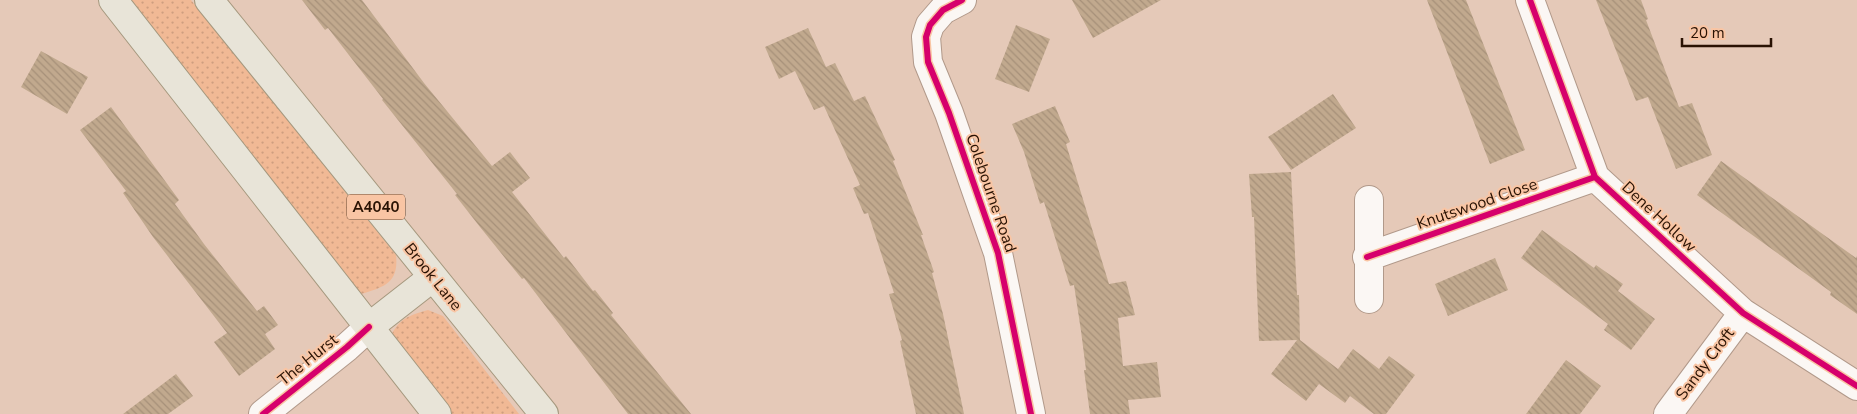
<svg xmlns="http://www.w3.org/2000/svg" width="1857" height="414" viewBox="0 0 1857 414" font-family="'Nunito Sans',sans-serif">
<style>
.grass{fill:url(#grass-dots)}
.building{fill:url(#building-back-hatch)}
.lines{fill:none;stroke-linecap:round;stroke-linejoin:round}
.minor-casing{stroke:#b1998a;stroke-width:30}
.primary-casing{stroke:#a5987e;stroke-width:30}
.minor{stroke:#fbf7f4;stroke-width:28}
.primary{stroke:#e8e4d8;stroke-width:28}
.cycleway-casing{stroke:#f9c5a4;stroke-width:9}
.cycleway{stroke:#d6006c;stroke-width:6}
.labels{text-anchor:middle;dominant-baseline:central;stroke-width:4;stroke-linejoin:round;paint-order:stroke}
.shield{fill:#f9c5a4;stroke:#674833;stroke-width:1}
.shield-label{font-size:15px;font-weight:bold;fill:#291203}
.street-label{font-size:16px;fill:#291203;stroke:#f9c5a4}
</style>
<defs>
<pattern id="grass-dots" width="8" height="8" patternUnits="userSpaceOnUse" patternTransform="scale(1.25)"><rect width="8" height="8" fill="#f1b995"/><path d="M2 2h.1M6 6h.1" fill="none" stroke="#cf9e7f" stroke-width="1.8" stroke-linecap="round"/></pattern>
<pattern id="building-back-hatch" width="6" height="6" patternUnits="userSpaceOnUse" patternTransform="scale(1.25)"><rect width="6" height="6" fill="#c1a98e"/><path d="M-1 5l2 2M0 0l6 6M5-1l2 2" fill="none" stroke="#a69079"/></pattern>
</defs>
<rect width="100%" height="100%" fill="#e5c9b8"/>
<path class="grass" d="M 126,0 L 191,0 L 396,255 C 399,283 384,287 361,294 Z
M 428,310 L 443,316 L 519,414 L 452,414 L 390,337 C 400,318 408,316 428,310 Z"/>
<path class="building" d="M 302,0 L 362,0 L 424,83 L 492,166 L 510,152 L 530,178 L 512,192 L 564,258 L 566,256 L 593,291 L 595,290 L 613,313 L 611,315 L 691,414 L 628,414 L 524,278 L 522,279 L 480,227 L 455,195 L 457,194 L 382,100 L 383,99 L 328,28 L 325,30 Z
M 1072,0 L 1161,0 L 1093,38 Z
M 1427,0 L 1466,0 L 1525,150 L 1490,164 Z
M 1596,0 L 1641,0 L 1648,19 L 1646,20 L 1679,107 L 1692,103 L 1712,155 L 1676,169 L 1648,97 L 1636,101 Z
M 1016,25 L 1050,39 L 1029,92 L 995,79 Z
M 808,28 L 826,67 L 835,63 L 854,101 L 865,96 L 895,160 L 893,161 L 923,235 L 921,235 L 934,272 L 932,273 L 943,314 L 964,414 L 916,414 L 900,341 L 902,340 L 889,294 L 894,293 L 868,213 L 864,214 L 853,188 L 860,185 L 824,106 L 814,110 L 795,71 L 779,79 L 765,47 Z
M 41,51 L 88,77 L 67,114 L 21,87 Z
M 1333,94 L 1356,128 L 1291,170 L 1268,137 Z
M 1055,106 L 1070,142 L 1066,144 L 1109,284 L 1126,281 L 1135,315 L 1118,318 L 1123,366 L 1157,362 L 1161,397 L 1128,400 L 1130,414 L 1090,414 L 1084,370 L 1086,370 L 1081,331 L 1074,285 L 1070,286 L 1044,202 L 1040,204 L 1024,152 L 1012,124 Z
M 111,107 L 179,200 L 175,204 L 204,244 L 257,311 L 264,306 L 278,325 L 265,334 L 275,349 L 239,376 L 214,342 L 227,333 L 153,237 L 123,193 L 126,191 L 80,130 Z
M 1721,161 L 1856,258 L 1857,256 L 1857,314 L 1830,295 L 1831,292 L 1697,195 Z
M 1291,172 L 1297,295 L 1299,295 L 1300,340 L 1338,369 L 1353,349 L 1379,369 L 1389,356 L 1415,375 L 1386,414 L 1374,414 L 1350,396 L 1345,403 L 1319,384 L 1306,401 L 1271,374 L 1297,340 L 1259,341 L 1254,217 L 1252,217 L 1249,174 Z
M 1542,230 L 1594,268 L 1596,265 L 1623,284 L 1618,291 L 1655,319 L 1631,350 L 1604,330 L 1608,324 L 1521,258 Z
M 1495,258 L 1508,290 L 1448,316 L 1435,284 Z
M 1566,360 L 1601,386 L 1580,414 L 1526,414 Z
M 176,374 L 193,396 L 168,414 L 123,414 Z"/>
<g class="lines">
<defs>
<path id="minor" d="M 962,0 L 943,10 L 930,25 L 926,37 L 928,62 L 949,113 L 998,253 L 1031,414
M 1530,0 L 1595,177 L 1743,313 L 1857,386
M 1367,257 L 1595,177
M 1369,299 L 1369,200
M 263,414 L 347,347 L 369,327
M 1668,414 L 1743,313"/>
<path id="primary" d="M 113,0 L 437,414
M 209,0 L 544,414
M 369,327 L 433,277"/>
</defs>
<use href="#minor" class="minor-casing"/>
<use href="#primary" class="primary-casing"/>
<use href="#minor" class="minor"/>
<use href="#primary" class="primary"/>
<defs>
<path id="cycleway" d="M 962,0 L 943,10 L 930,25 L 926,37 L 928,62 L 949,113 L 998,253 L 1031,414
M 1530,0 L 1595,177 L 1743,313 L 1857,386
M 1367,257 L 1595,177
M 263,414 L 347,347 L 369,327"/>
</defs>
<use href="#cycleway" class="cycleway-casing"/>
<use href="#cycleway" class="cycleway"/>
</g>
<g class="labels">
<rect class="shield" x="347" y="194.5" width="58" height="25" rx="4"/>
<g class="shield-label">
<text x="376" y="207">A4040</text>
</g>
<g class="street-label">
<text transform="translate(991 193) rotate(71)">Colebourne Road</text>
<text transform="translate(1477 204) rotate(-19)">Knutswood Close</text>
<text transform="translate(1659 217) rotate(43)">Dene Hollow</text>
<text transform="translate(433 277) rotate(51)">Brook Lane</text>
<text transform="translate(308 360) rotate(-39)">The Hurst</text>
<text transform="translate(1705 364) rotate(-53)">Sandy Croft</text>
</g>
</g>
<path d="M1682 38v8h89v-8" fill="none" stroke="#291203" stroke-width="2.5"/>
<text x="1690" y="38" font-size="15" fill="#291203" stroke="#f9c5a4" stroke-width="4" paint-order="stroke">20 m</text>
</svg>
